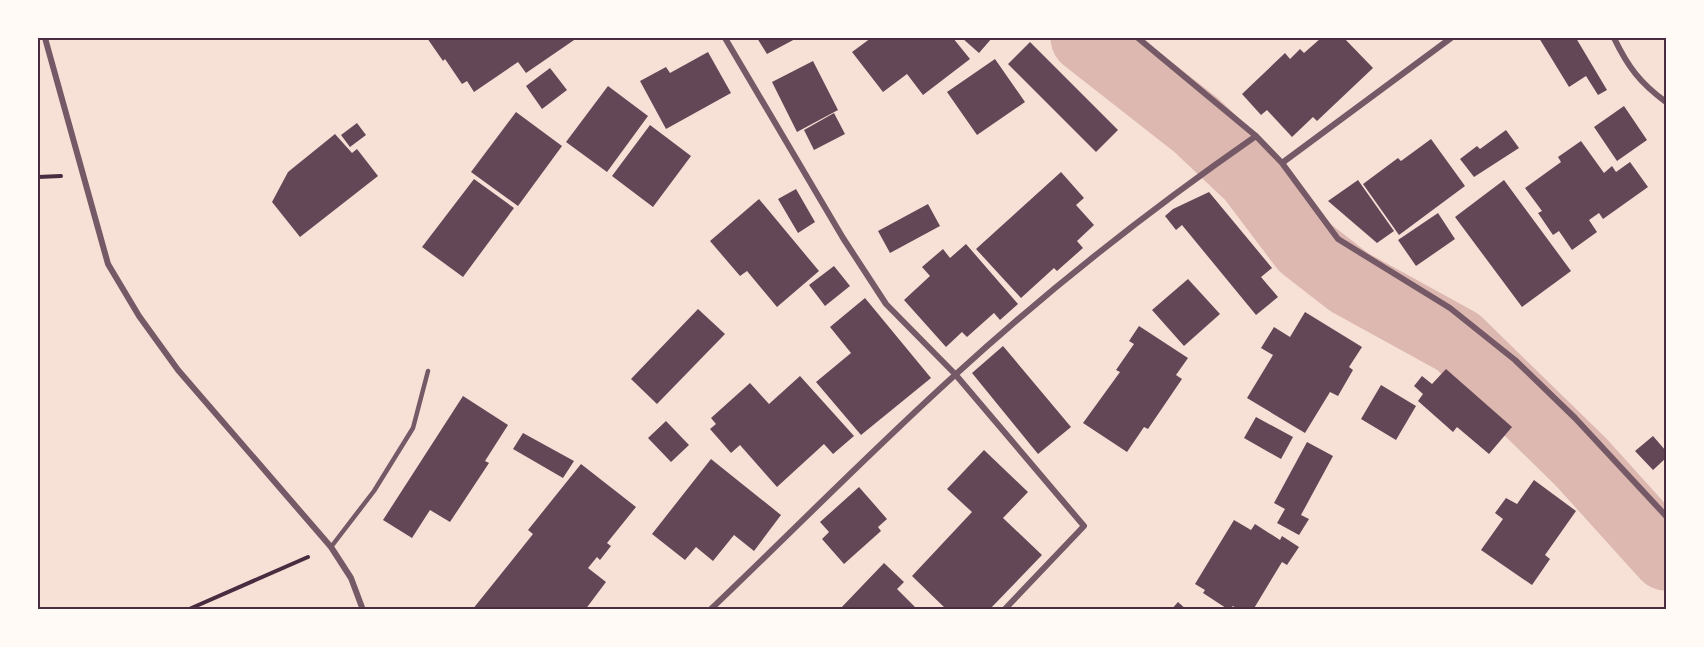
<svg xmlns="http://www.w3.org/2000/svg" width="1704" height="647" viewBox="0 0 1704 647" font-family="'Asap Condensed',sans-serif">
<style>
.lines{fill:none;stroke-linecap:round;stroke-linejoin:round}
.river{stroke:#dcb8b0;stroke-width:69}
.building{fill:#644757}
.path{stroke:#4a2c40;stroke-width:4}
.service{stroke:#755966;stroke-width:4.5}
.minor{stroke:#755966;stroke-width:6}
.neatline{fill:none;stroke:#4a2c40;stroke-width:2}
</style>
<rect width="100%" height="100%" fill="#f7e1d7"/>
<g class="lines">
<path class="river" d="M 1085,38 L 1196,125 L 1251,177 L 1304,247 L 1349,282 L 1458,342 L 1581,462 L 1666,556"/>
</g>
<path class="building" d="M 427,38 L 577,38 L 526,73 L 518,62 L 474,92 L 467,81 L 462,84 L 445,59 L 443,61 Z
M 757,38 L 797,38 L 767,54 Z
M 871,38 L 953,38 L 970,59 L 923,95 L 907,74 L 883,92 L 852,52 Z
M 962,38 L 992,38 L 979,53 Z
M 1321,38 L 1344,38 L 1373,68 L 1317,121 L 1313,117 L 1292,137 L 1267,110 L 1261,115 L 1242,94 L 1285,53 L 1290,59 L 1300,49 L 1304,53 Z
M 1539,38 L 1576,38 L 1607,90 L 1598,95 L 1586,76 L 1569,87 Z
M 1030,42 L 1118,130 L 1096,152 L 1008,64 Z
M 708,52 L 731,93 L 666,129 L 640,81 L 666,67 L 670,73 Z
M 995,59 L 1025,102 L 977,135 L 947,92 Z
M 813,61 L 838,110 L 797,132 L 772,82 Z
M 550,68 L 567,90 L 542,109 L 526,86 Z
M 608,86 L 648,116 L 607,172 L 566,142 Z
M 1624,106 L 1647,140 L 1617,161 L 1594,127 Z
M 516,112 L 562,146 L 518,206 L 471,172 Z
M 834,113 L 845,134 L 814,150 L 804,130 Z
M 357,123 L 366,135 L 350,147 L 341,135 Z
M 650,125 L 691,156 L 653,207 L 612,176 Z
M 1506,130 L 1519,148 L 1474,177 L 1460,159 L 1477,146 L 1480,149 Z
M 335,134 L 352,153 L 357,149 L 378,176 L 300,237 L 272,202 L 288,172 Z
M 1431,139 L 1465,186 L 1399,235 L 1363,184 L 1398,158 L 1401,161 Z
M 1581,141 L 1604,173 L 1612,166 L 1616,172 L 1630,162 L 1648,187 L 1603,219 L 1599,213 L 1589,220 L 1597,232 L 1572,250 L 1559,231 L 1553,235 L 1538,213 L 1542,211 L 1525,188 L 1561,162 L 1558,157 Z
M 1061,172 L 1084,198 L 1076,205 L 1094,225 L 1077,241 L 1083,248 L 1057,271 L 1054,268 L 1021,298 L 976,249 Z
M 474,179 L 514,208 L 463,277 L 422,247 Z
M 1358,180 L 1394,231 L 1377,243 L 1328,201 Z
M 1504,180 L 1571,271 L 1522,307 L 1455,217 Z
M 796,189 L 815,222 L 798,233 L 778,199 Z
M 1209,192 L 1272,268 L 1261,277 L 1278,297 L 1256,315 L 1182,225 L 1176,230 L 1165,216 L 1173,209 Z
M 759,199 L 819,271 L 777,307 L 747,271 L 740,276 L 710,241 Z
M 928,204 L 940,226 L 890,253 L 878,231 Z
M 1438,213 L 1455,239 L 1416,266 L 1398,240 Z
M 966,244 L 1018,304 L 1000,320 L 994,313 L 967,337 L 962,332 L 946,347 L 904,300 L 930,276 L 922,267 L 943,249 L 950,258 Z
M 834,266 L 850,286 L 825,306 L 809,285 Z
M 1188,279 L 1220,314 L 1184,346 L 1152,310 Z
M 865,298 L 931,378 L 861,435 L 816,382 L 851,353 L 830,327 Z
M 698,309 L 725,334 L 657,404 L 631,379 Z
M 1305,312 L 1362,347 L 1349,367 L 1353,370 L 1338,396 L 1330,392 L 1305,433 L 1247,398 L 1273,355 L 1261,348 L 1274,327 L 1290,337 Z
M 1139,326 L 1188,358 L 1176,375 L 1182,379 L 1148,429 L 1144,427 L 1127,452 L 1083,423 L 1120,372 L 1116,370 L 1134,344 L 1129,341 Z
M 1003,346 L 1071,427 L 1038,454 L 972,373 Z
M 1446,369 L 1512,427 L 1489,454 L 1457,427 L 1453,432 L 1418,401 L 1423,394 L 1414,386 L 1422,376 L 1432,384 Z
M 800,376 L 854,436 L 833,454 L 824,444 L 777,487 L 740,445 L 731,453 L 710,429 L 716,424 L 711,418 L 750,383 L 769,404 Z
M 1381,385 L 1416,406 L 1396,440 L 1361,419 Z
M 463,396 L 508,425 L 485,461 L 489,463 L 450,522 L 430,510 L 412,538 L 383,520 Z
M 1256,417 L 1293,437 L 1281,459 L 1244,438 Z
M 666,421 L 689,445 L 671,462 L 648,438 Z
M 523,433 L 574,461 L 563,478 L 513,449 Z
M 1653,436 L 1666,451 L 1666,458 L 1653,470 L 1635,451 Z
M 1307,442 L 1333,456 L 1301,515 L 1309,519 L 1299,535 L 1277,523 L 1285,509 L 1274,503 Z
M 984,450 L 1028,492 L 1003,518 L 1042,555 L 989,610 L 947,610 L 912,576 L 972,512 L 947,489 Z
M 711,459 L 781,515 L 754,551 L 734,535 L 713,561 L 696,547 L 685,560 L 652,534 Z
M 581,464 L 636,507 L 607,543 L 611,546 L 600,560 L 597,557 L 588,568 L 606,582 L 585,610 L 472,610 L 533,534 L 528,530 Z
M 1534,480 L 1576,511 L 1545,555 L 1550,559 L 1532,585 L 1481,550 L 1503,519 L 1495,513 L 1506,498 L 1517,504 Z
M 859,487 L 887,519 L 878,527 L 881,531 L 844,564 L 822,539 L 829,532 L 820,522 Z
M 1234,520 L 1251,530 L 1255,524 L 1280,540 L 1282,536 L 1299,547 L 1287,565 L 1282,562 L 1253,610 L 1239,610 L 1233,606 L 1229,610 L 1203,593 L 1205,590 L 1195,584 Z
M 884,563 L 904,582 L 897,589 L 918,610 L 839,610 Z
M 1178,602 L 1187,610 L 1171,610 Z"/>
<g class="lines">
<path class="path" d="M 38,177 L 61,176
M 187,610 L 308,557"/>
<path class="service" d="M 331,547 L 374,491 L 413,428 L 428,371"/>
<path class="minor" d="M 45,38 L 108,264 L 139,316 L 178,370 L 331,547 L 351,578 L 363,610
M 725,38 L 843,238 L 886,304 L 955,374 L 1084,526 L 1004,610
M 1138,38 L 1256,136 L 1282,163 L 1338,239 L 1450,308 L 1515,360 L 1575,418 L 1666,516
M 1614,38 C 1628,67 1640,83 1666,102
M 1282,163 L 1451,38
M 710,610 C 792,532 871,451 955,375 C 1050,288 1151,209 1256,136"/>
</g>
<rect width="1704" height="647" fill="none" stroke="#fffaf5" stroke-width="78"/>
<rect x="39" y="39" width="1626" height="569" class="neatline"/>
</svg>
